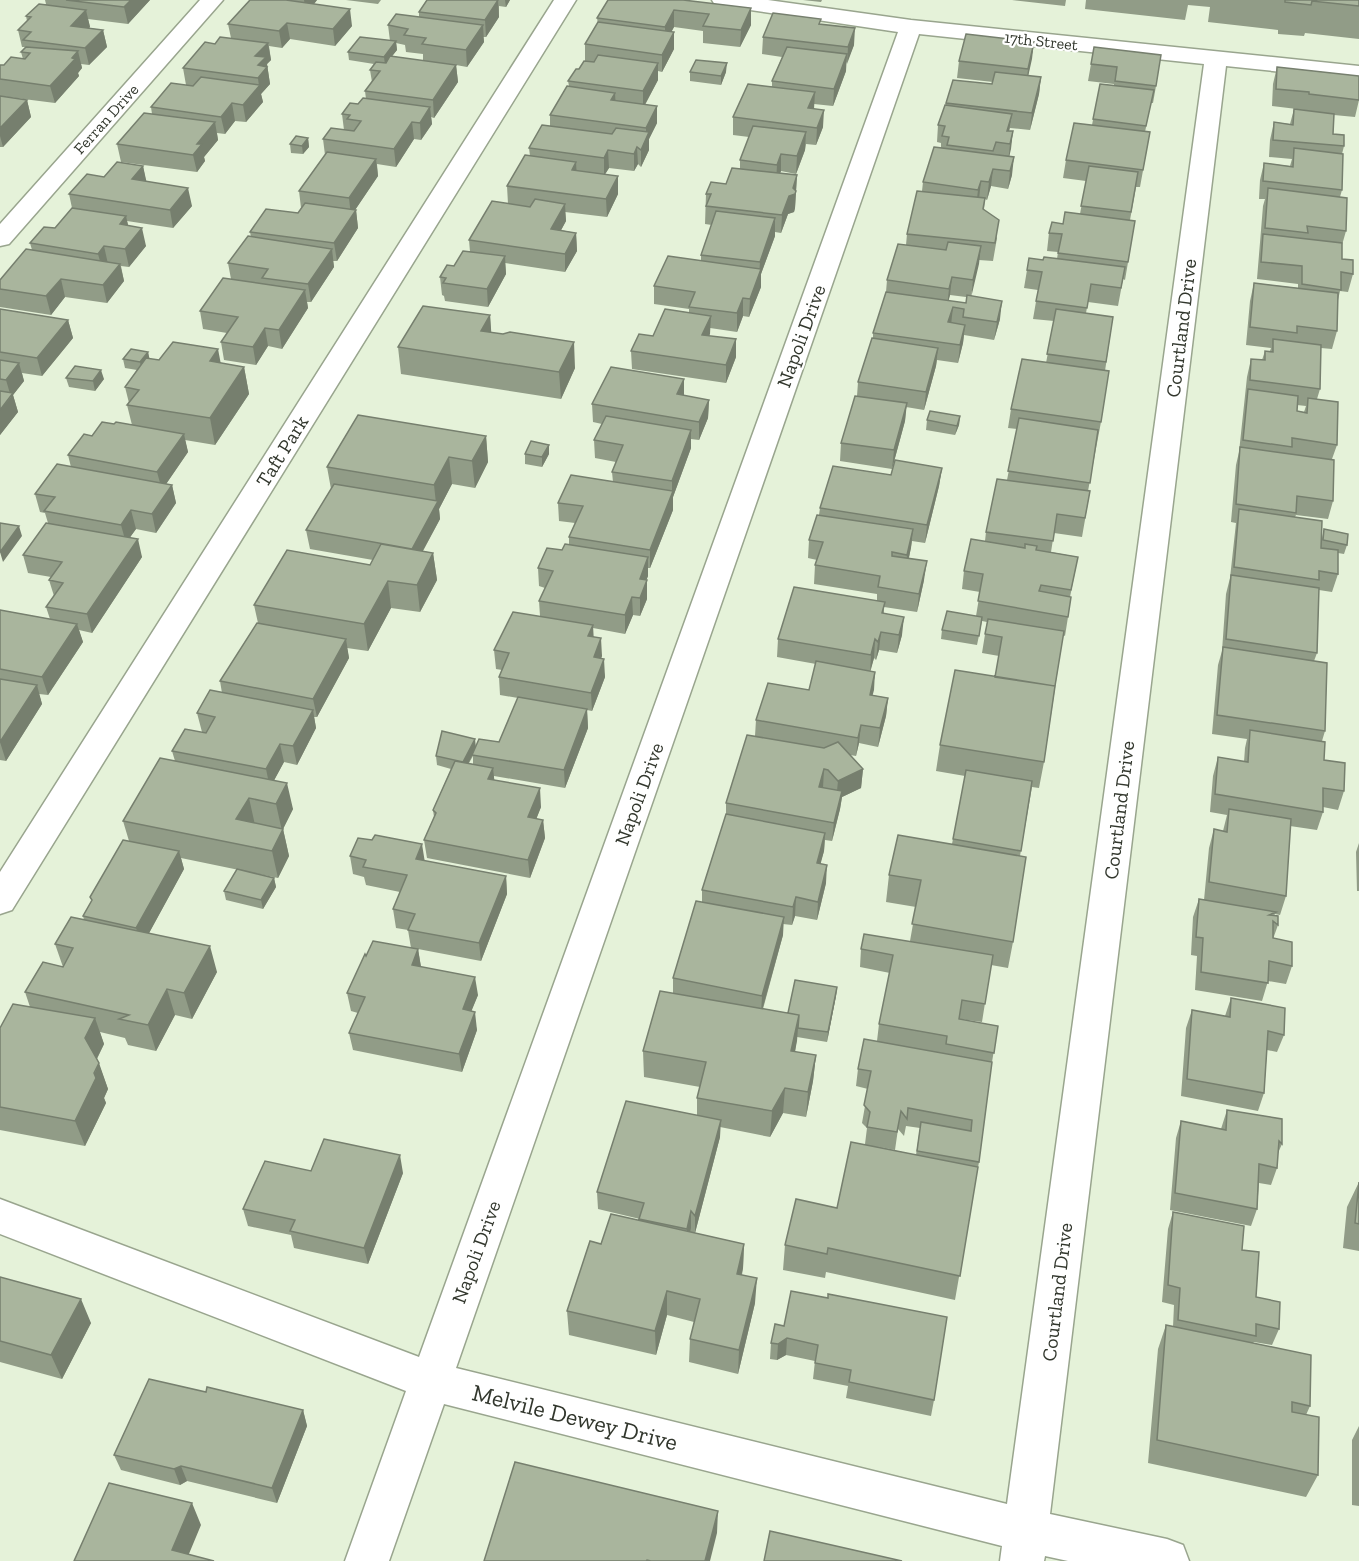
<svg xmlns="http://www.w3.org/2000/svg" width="1359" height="1561" viewBox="0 0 1359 1561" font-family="'Zilla Slab',serif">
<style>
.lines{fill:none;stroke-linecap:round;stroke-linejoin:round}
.street-casing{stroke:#99a58e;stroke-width:3}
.street{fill:#fff;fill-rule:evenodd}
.wall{fill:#919c87;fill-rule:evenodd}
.shaded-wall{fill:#767f6e}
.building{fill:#a9b59d;stroke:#767f6e;stroke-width:1.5}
.labels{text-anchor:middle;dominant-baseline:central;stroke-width:4.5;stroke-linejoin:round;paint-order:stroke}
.far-street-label{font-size:16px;fill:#32372d;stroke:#fff}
.street-label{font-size:20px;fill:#32372d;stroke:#fff}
.near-street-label{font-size:24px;fill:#32372d;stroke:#fff}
</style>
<rect width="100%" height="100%" fill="#e5f2d9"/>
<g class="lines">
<defs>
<path id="street" d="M 200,0 L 223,0 L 9,244 L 0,246 L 0,224 Z
M 554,0 L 576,0 L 12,910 L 0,914 L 0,872 Z
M 712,0 L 768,0 L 911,20 L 1359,66 L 1359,80 L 1226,66 L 1050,1514 L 1167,1539 L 1183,1545 L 1189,1561 L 1068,1561 L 1045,1556 L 1044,1561 L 1000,1561 L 1002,1546 L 444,1404 L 389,1561 L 345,1561 L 406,1391 L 0,1234 L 0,1199 L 419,1357 L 898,32 L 723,6 L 715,5 ZM 919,34 L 1204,64 L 1007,1504 L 456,1368 Z"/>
</defs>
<use href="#street" class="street-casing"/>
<use href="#street" class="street"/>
</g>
<path class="wall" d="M 45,0 L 150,0 L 128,24 L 88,19 L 90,27 L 89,28 L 103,30 L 107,47 L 89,65 L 81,64 L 82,68 L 78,73 L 79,76 L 55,103 L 0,96 L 0,65 L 4,65 L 23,59 L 21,52 L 25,47 L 22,47 L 18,30 L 27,21 L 26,16 L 46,4 Z
M 250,0 L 317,0 L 314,4 L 352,26 L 335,46 L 290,39 L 282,48 L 269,46 L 271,60 L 267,64 L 270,84 L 261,94 L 263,102 L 246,122 L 235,121 L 225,134 L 217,133 L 218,140 L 204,157 L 205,161 L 197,172 L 121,162 L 117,144 L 152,114 L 151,107 L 186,85 L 183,68 L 215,44 L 231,38 L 228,24 Z
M 346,0 L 381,0 L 378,4 Z
M 427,0 L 510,0 L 506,7 L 499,6 L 499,17 L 486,37 L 483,37 L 484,42 L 467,67 L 456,65 L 458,82 L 434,118 L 431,117 L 432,124 L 421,140 L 414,139 L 396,167 L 377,164 L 378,176 L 355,210 L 356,210 L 358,228 L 337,261 L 333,261 L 334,267 L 311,302 L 307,302 L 308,308 L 282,349 L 268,346 L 256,365 L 224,360 L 221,342 L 227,333 L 203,329 L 200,311 L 231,279 L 228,263 L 251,237 L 250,232 L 298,213 L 301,208 L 299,191 L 325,155 L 323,139 L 344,130 L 342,114 L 366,99 L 365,91 L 372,82 L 370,70 L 374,64 L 349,60 L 348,52 L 390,41 L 388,25 L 419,17 L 419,12 ZM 396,43 L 405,45 L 406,52 L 423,54 L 423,61 L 392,56 L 397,50 Z
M 608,0 L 751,8 L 751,25 L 740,47 L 703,43 L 703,31 L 674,27 L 671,32 L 674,49 L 662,72 L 658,71 L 658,80 L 645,105 L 657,123 L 649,139 L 649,150 L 641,167 L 638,164 L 634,171 L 609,168 L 605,174 L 618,194 L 607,217 L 565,212 L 566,221 L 561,230 L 576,233 L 577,251 L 565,272 L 505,263 L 506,274 L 488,307 L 445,301 L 444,296 L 442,295 L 440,277 L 470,252 L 469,240 L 508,204 L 507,186 L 530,156 L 529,148 L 550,126 L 550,115 L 569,86 L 568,81 L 579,69 L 585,61 L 585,44 L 598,24 L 597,18 Z
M 803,0 L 822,0 L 821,2 Z
M 1012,0 L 1066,0 L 1065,6 Z
M 1086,0 L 1359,0 L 1359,39 L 1305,33 L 1304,36 L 1278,34 L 1278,30 L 1208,22 L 1210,7 L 1188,5 L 1185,20 L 1085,9 Z
M 821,24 L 854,45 L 846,64 L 846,71 L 833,106 L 814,104 L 814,109 L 823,127 L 816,145 L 806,144 L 805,150 L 796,174 L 781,171 L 780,173 L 797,175 L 795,208 L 794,212 L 788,214 L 781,233 L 775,232 L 775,236 L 761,274 L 761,287 L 749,317 L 743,316 L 737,332 L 710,328 L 709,336 L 736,357 L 726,383 L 632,369 L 631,351 L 689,312 L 689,309 L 654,304 L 654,286 L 701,261 L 701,255 L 712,225 L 705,224 L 706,194 L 726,184 L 740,169 L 740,160 L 749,137 L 733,135 L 733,117 L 772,86 L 772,81 L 782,57 L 762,54 L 763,37 Z
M 1034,42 L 1028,76 L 1041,77 L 1039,94 L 1030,130 L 1010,128 L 1009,131 L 1013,131 L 1009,157 L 1012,175 L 1008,189 L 991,186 L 987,200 L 985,199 L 984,209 L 997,238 L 993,261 L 979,260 L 971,295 L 1000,319 L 994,340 L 964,335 L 963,343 L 958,363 L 937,360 L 936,366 L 924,410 L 906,407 L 905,421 L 892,469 L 840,461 L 841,443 L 857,396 L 858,382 L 873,338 L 873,333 L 886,292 L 887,280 L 906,245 L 907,234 L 922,191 L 923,182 L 941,148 L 941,143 L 937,142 L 938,125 L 946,103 L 992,84 L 993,82 L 957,78 L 959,61 ZM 950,295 L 966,297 L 966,303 L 948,301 Z
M 1094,47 L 1156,86 L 1153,103 L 1151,103 L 1145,132 L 1150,132 L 1140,187 L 1136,187 L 1130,220 L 1135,221 L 1125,280 L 1123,279 L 1118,306 L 1088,302 L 1086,313 L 1113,317 L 1105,371 L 1101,422 L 1088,491 L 1090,491 L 1082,537 L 1054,533 L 1051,552 L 1078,557 L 1070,597 L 1068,617 L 1065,636 L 1063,635 L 1044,762 L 1039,788 L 1032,787 L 1020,856 L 1013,942 L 1008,968 L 991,965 L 982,1022 L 959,1019 L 998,1026 L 992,1062 L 979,1162 L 955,1300 L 826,1272 L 825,1278 L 783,1270 L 785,1245 L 837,1208 L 865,1144 L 867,1128 L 862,1123 L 868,1089 L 856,1086 L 858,1069 L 877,1041 L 879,1024 L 890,973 L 860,967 L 861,949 L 910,941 L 916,907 L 886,902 L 889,875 L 952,844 L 965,776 L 936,771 L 940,745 L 995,677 L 999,656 L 982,653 L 987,622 L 982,621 L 977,645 L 941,639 L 942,630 L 976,616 L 980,592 L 962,589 L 964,571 L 985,541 L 986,532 L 1007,480 L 1017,429 L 1008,428 L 1011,409 L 1046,363 L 1054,321 L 1033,319 L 1038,290 L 1024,288 L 1027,270 L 1043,260 L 1057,259 L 1058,252 L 1047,251 L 1049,233 L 1080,214 L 1086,181 L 1063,178 L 1066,160 L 1092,125 L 1100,84 L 1114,86 L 1114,84 L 1088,81 ZM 906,1126 L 920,1128 L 916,1155 L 875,1146 L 895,1150 L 898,1129 L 904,1136 Z
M 1277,67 L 1359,76 L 1359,100 L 1355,117 L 1334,115 L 1333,134 L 1344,146 L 1342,154 L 1342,190 L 1340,197 L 1346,231 L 1342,245 L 1342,259 L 1353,274 L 1348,292 L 1340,291 L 1338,300 L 1337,331 L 1332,349 L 1321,348 L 1320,389 L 1317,399 L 1337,445 L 1332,459 L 1333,501 L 1328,519 L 1296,515 L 1295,517 L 1321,543 L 1324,529 L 1347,545 L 1344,554 L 1338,553 L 1338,574 L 1332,592 L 1319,590 L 1317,653 L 1314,661 L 1325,731 L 1322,741 L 1324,760 L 1344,791 L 1338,810 L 1323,807 L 1323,812 L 1317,830 L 1290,826 L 1286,896 L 1280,915 L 1275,914 L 1274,916 L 1278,925 L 1273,939 L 1292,966 L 1286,984 L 1268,981 L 1262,1001 L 1195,990 L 1197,956 L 1191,955 L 1193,917 L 1199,899 L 1204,900 L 1209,848 L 1214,829 L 1223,831 L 1227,815 L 1210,812 L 1213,776 L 1218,757 L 1244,762 L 1245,748 L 1247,739 L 1212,734 L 1218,665 L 1222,651 L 1226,594 L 1230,578 L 1236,523 L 1231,522 L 1236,465 L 1239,452 L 1247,377 L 1251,359 L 1262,360 L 1265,351 L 1270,351 L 1271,348 L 1246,345 L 1250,301 L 1254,283 L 1298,288 L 1298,284 L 1257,279 L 1263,206 L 1265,199 L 1259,199 L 1260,180 L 1264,163 L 1290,166 L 1292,159 L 1269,157 L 1270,140 L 1274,122 L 1290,124 L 1294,109 L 1305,110 L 1272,106 L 1273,84 ZM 1297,405 L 1306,406 L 1304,412 L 1297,411 Z
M 690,72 L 726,72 L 721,85 L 690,81 Z
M 0,96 L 27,100 L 31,117 L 3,147 L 0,147 Z
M 308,138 L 309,147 L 303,154 L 291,153 L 290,144 Z
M 143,166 L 146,182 L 192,206 L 173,228 L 127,221 L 128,225 L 146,246 L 129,267 L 121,266 L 124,281 L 107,303 L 65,297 L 51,315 L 0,307 L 0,280 L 32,250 L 30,243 L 55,228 L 72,208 L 69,194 L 104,177 Z
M 0,309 L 68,320 L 73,338 L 42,376 L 22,373 L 24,381 L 13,395 L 18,412 L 0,435 Z
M 490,315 L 491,333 L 575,368 L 561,399 L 401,374 L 398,347 Z
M 148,352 L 149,359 L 159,360 L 221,363 L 244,367 L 249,394 L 215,445 L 185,440 L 188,452 L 166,484 L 172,485 L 176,503 L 156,533 L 136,529 L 130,537 L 142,557 L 92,633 L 79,630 L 83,642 L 48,695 L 39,694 L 42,704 L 6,761 L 0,760 L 0,610 L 50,619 L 46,607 L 54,596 L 49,580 L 51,577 L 28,573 L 23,555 L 48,523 L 45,513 L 40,512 L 35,494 L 71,467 L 68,455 L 92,436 L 114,424 L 132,425 L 127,405 L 129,403 L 125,387 L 137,370 L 125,368 L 123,359 Z
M 66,378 L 104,379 L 95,391 L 69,387 Z
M 684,396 L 709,400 L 708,418 L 699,440 L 691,439 L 691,448 L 673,497 L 673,510 L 650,568 L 648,568 L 648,576 L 646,580 L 647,599 L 640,616 L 633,615 L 625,634 L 593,628 L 593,636 L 602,656 L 601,658 L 605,677 L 592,711 L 587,710 L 588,728 L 565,788 L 494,776 L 494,780 L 541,807 L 536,819 L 543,820 L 545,838 L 530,878 L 427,858 L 424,840 L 434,817 L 433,810 L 451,769 L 437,765 L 436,756 L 476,746 L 499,742 L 518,698 L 500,695 L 499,677 L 502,670 L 496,669 L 494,650 L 540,616 L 539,601 L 545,588 L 539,586 L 538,568 L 569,544 L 569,537 L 575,523 L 559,521 L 558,503 L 613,482 L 612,472 L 616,462 L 595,458 L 594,440 L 602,424 L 593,422 L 592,404 ZM 473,756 L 473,764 L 469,763 Z
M 960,416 L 959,425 L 955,435 L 926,430 L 927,420 Z
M 486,436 L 488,462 L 475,488 L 452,484 L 439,509 L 440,519 L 423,551 L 433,553 L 437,580 L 420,612 L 391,608 L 368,651 L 347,648 L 349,658 L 317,717 L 314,717 L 316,728 L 297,765 L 284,762 L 274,780 L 293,809 L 283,829 L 289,856 L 278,878 L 181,858 L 184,869 L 149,933 L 217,972 L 192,1019 L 175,1015 L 156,1051 L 128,1045 L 125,1038 L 100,1032 L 104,1044 L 97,1059 L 108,1089 L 104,1098 L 106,1103 L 85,1146 L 0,1130 L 0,1028 L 30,1007 L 25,992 L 63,967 L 55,944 L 84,920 L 83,916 L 92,901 L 90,897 L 129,841 L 123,821 L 175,761 L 172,751 L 206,733 L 202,732 L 197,713 L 222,693 L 220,681 L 258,623 L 254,605 L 370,565 L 373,560 L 310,549 L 306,530 L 331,489 L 327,467 Z
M 549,445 L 549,454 L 542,467 L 525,464 L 525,454 Z
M 942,468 L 939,486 L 925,543 L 912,541 L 909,558 L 924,580 L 917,612 L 884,607 L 884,613 L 902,635 L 897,653 L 879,650 L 876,660 L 874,658 L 870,671 L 875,672 L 872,695 L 888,698 L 886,716 L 878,747 L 859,743 L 856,756 L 850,755 L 863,769 L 861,788 L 842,797 L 840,809 L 832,841 L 825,840 L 824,851 L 820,864 L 826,883 L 817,920 L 795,916 L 792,925 L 783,924 L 783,935 L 763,1009 L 788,1013 L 837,987 L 836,996 L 827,1042 L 797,1037 L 795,1052 L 816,1055 L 813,1081 L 806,1117 L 783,1113 L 770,1137 L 720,1127 L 720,1137 L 695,1233 L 744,1244 L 743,1268 L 742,1275 L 755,1303 L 738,1374 L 689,1362 L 690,1339 L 694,1322 L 667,1315 L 656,1355 L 569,1335 L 567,1311 L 601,1244 L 639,1220 L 640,1219 L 598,1209 L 597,1192 L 697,1115 L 697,1098 L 700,1087 L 644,1077 L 643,1051 L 673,993 L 673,978 L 702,902 L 702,890 L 726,814 L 726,803 L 755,736 L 756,720 L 809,690 L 816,664 L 777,657 L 778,639 L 877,601 L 877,594 L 814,584 L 815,565 L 817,560 L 808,558 L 809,540 L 819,515 L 820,508 L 891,475 Z
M 1359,843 L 1359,891 L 1357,891 L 1356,852 Z
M 350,856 L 424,861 L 506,876 L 507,894 L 481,961 L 418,949 L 421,967 L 478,995 L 471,1011 L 477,1030 L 462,1072 L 353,1050 L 349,1033 L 358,1013 L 351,1011 L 347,993 L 366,956 L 411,948 L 408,930 L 396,928 L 393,909 L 400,892 L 366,885 L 364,877 L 353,874 Z
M 274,878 L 276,887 L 263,909 L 226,900 L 224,891 Z
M 1231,998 L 1284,1035 L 1277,1052 L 1267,1050 L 1264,1093 L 1258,1111 L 1181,1096 L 1186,1028 L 1192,1010 L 1225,1016 Z
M 1227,1110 L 1282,1119 L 1282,1144 L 1278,1153 L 1277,1168 L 1271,1185 L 1259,1183 L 1257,1209 L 1251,1226 L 1170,1210 L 1176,1138 L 1181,1121 L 1221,1129 Z
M 311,1171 L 403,1173 L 368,1264 L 294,1248 L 291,1235 L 248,1226 L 243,1209 Z
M 1359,1182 L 1359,1251 L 1343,1248 L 1347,1207 Z
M 1173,1212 L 1242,1250 L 1256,1297 L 1279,1329 L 1272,1345 L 1254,1342 L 1253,1343 L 1310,1406 L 1306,1415 L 1318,1475 L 1306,1497 L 1148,1463 L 1158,1349 L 1166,1325 L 1173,1327 L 1174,1305 L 1162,1302 L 1168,1229 Z
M 0,1277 L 91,1323 L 62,1379 L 0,1362 Z
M 775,1324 L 934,1400 L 931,1416 L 846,1398 L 848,1386 L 813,1379 L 815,1361 L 786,1355 L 777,1360 L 770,1359 L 771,1343 Z
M 206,1392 L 303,1410 L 307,1426 L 277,1503 L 187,1481 L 180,1485 L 121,1470 L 114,1455 Z
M 1359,1426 L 1359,1506 L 1352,1505 L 1352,1440 Z"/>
<path class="shaded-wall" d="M 131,0 L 150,0 L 128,24 L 124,7 Z
M 304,0 L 317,0 L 306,14 Z
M 498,0 L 499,17 L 486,37 L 485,20 Z
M 505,0 L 510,0 L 506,7 Z
M 751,8 L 751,25 L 740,47 L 741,30 Z
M 350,9 L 352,26 L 335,46 L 333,29 Z
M 86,10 L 90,27 L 75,42 L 71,26 Z
M 674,10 L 674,27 L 665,44 L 665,27 Z
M 287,23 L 290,39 L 282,48 L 279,31 Z
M 483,25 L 484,42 L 467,67 L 466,50 Z
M 855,28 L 854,45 L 847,64 L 848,47 Z
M 103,30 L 107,47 L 89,65 L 85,48 Z
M 674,32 L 674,49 L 662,72 L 662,55 Z
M 396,41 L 397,50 L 385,65 L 384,57 Z
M 1034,42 L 1032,59 L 1026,86 L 1028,69 Z
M 268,43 L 271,60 L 267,64 L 270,84 L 261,94 L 263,102 L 246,122 L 243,105 L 259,86 L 255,56 Z
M 78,51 L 82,68 L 78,73 L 79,76 L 55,103 L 50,86 Z
M 847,54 L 846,71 L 833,106 L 834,89 Z
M 658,63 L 658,80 L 643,108 L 643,91 Z
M 727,63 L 726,72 L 721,85 L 721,76 Z
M 456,65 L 458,82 L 434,118 L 433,100 Z
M 1041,77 L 1039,94 L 1030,130 L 1032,113 Z
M 815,92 L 814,109 L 808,108 Z
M 615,93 L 616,110 L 611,100 Z
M 27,100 L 31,117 L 3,147 L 0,136 L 0,128 Z
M 232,103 L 235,121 L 225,134 L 221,117 Z
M 657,106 L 657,123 L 649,139 L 649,150 L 641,167 L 641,150 L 646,139 L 646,128 Z
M 430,107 L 432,124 L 421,140 L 420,123 Z
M 824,110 L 823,127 L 816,145 L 817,128 Z
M 1012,114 L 1009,131 L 1007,131 Z
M 215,122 L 218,140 L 204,157 L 205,161 L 197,172 L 193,155 L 197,144 Z
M 412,122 L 414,139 L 396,167 L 394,149 Z
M 1013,131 L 1011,149 L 1008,162 L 1010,144 Z
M 806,132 L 805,150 L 796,174 L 797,156 Z
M 308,138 L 309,147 L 303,154 L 302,146 Z
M 637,147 L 638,164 L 634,171 L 634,154 Z
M 608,150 L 609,168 L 604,176 L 604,158 Z
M 781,154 L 781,171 L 776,183 L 777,165 Z
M 1014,157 L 1012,175 L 1008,189 L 1010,171 Z
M 376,159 L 378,176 L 351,216 L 349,198 Z
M 576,162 L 577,179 L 572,170 Z
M 143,166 L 147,184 L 132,179 Z
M 993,169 L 991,186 L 987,200 L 989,182 Z
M 797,175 L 795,208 L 794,212 L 788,214 L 781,233 L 782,215 Z
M 618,176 L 618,194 L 607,217 L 606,199 Z
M 981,181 L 979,199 L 976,207 L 978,190 Z
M 188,188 L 192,206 L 173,228 L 170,210 Z
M 565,204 L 566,221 L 552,247 L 551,229 Z
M 356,210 L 358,228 L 337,261 L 334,243 Z
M 126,216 L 130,234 L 120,224 Z
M 775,218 L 775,236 L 761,274 L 761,287 L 749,317 L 750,299 L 759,275 L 760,262 Z
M 142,228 L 146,246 L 129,267 L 125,249 Z
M 576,233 L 577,251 L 565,272 L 565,254 Z
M 104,246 L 108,264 L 103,272 L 98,254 Z
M 981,246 L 979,264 L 971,298 L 973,280 Z
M 332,249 L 334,267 L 311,302 L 308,284 Z
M 505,256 L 506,274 L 488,307 L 487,289 Z
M 120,264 L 124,281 L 107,303 L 103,285 Z
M 952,277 L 950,295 L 947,307 L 949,289 Z
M 61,279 L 65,297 L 51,315 L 46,296 Z
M 305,290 L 308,308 L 282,349 L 279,330 Z
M 743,298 L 743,316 L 737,332 L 737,313 Z
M 1002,301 L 1000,319 L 994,340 L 997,322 Z
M 953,307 L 951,325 L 948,322 Z
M 490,315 L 492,342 L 481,331 Z
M 711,316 L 710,334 L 702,353 L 702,335 Z
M 68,320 L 73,338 L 42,376 L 37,358 Z
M 965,325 L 963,343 L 958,363 L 960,345 Z
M 265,328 L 268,346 L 256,365 L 253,347 Z
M 736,339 L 736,357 L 726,383 L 726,365 Z
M 574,342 L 575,368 L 561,399 L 559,372 Z
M 938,348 L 936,366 L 924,410 L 926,392 Z
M 218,349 L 223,375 L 210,361 Z
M 148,352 L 150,361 L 142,371 L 140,362 Z
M 19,363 L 24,381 L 13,395 L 18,412 L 0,435 L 0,410 L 11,397 L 6,380 Z
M 244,367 L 249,394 L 215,445 L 210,418 Z
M 101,370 L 104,379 L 95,391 L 93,381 Z
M 684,379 L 684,397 L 677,394 Z
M 709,400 L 708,418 L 699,440 L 699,422 Z
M 907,403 L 905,421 L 892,469 L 894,450 Z
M 960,416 L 959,425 L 955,435 L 957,426 Z
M 691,430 L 691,448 L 673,497 L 673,510 L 650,568 L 650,550 L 672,493 L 672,481 Z
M 184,434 L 188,452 L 162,490 L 157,472 Z
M 486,436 L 488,462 L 475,488 L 472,461 Z
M 549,445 L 549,454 L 542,467 L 542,457 Z
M 449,457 L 452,484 L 439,509 L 440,519 L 414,567 L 412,549 L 436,503 L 434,485 Z
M 942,468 L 939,486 L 925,543 L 927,525 Z
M 172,485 L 176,503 L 156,533 L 152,514 Z
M 131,510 L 136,529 L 126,543 L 121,525 Z
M 19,526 L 22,536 L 3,562 L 0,552 Z
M 913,529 L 911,548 L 905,574 L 907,555 Z
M 138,539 L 142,557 L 92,633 L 87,614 Z
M 433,553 L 437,580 L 420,612 L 417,585 Z
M 648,557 L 648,576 L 640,597 L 640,579 Z
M 927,561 L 924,580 L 917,612 L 919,594 Z
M 647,580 L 647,599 L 640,616 L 640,598 Z
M 388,581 L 391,608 L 368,651 L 364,624 Z
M 632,597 L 633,615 L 625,634 L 625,615 Z
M 904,617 L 902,635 L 897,653 L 899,635 Z
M 77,624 L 83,642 L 48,695 L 42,677 Z
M 593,625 L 594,643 L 588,636 Z
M 881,632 L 879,650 L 876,660 L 878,642 Z
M 601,638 L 602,656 L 595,675 L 594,657 Z
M 346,639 L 349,658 L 317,717 L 313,699 Z
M 875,639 L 874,658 L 870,673 L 871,655 Z
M 604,659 L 605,677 L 592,711 L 591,693 Z
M 875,672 L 874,690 L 868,713 L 870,695 Z
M 37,685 L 42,704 L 6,761 L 0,742 Z
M 888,698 L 886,716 L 878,747 L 880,728 Z
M 587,709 L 588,728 L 565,788 L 564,770 Z
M 313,710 L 316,728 L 297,765 L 293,746 Z
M 861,725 L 859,743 L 856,756 L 858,738 Z
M 475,739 L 476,748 L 464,772 L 463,762 Z
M 280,744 L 284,762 L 270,788 L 266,769 Z
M 493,768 L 495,786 L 488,779 Z
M 824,769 L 823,788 L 819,787 Z
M 863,769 L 861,788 L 842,797 L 840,809 L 832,841 L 838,781 Z
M 287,783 L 293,809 L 282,831 L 276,804 Z
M 540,788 L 541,807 L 530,835 L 528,817 Z
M 249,798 L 255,825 L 243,846 L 236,819 Z
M 543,820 L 545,838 L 530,878 L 528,860 Z
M 283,829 L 289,856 L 278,878 L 272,851 Z
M 825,833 L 824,851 L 816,881 L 817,863 Z
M 422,844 L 425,863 L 416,859 Z
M 179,851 L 184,869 L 142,946 L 136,928 Z
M 827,865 L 826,883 L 817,920 L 818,902 Z
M 506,876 L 507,894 L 481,961 L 479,943 Z
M 274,878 L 276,887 L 263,909 L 261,900 Z
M 796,897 L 795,916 L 792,925 L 793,907 Z
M 784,917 L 783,935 L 761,1014 L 762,996 Z
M 210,946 L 217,972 L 192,1019 L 184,993 Z
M 418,949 L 421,967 L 412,965 Z
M 475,977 L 478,995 L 465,1027 L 463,1009 Z
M 837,987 L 836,996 L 827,1042 L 828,1032 Z
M 167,989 L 175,1015 L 156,1051 L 148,1025 Z
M 475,1012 L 477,1030 L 462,1072 L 459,1054 Z
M 799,1015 L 797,1041 L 790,1077 L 791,1051 Z
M 95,1018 L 104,1044 L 94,1064 L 85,1038 Z
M 816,1055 L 813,1081 L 806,1117 L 808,1092 Z
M 99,1063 L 108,1089 L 104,1098 L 106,1103 L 85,1146 L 75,1121 Z
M 785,1088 L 783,1113 L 770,1137 L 772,1111 Z
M 721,1120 L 720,1137 L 695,1233 L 695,1216 Z
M 400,1155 L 403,1173 L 368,1264 L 364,1248 Z
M 691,1211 L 691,1228 L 687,1246 L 687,1229 Z
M 744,1244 L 743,1268 L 736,1298 L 737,1274 Z
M 757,1278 L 755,1303 L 738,1374 L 739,1350 Z
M 667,1291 L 667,1315 L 656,1355 L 655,1331 Z
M 81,1299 L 91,1323 L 62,1379 L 51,1355 Z
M 787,1338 L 786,1355 L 777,1360 L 778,1344 Z
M 303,1410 L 307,1426 L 277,1503 L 272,1488 Z
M 181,1466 L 187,1481 L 180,1485 L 174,1469 Z
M 192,1503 L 201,1525 L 186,1561 L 172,1550 Z
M 718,1511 L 717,1533 L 710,1561 L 705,1561 Z"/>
<path class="building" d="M 66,0 L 131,0 L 124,7 Z
M 250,0 L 286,0 L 350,9 L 333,29 L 287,23 L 279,31 L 228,24 Z
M 427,0 L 498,0 L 485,20 L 419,12 Z
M 608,0 L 683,0 L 751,8 L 741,30 L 703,26 L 709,14 L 674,10 L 665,27 L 597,18 Z
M 1285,0 L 1359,0 L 1359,6 L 1312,1 L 1311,5 L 1285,2 Z
M 39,4 L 86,10 L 71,26 L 103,30 L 85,48 L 23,40 L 31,32 L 18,30 L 31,17 L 26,16 Z
M 773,13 L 821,19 L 819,24 L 855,28 L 848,47 L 763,37 Z
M 396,14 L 483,25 L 466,50 L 422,44 L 426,38 L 404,35 L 408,29 L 388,25 Z
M 598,22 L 674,32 L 662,55 L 585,44 Z
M 966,34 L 1034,42 L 1028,69 L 959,61 Z
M 220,37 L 268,43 L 255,56 L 266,57 L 258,65 L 267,67 L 258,78 L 183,68 L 205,42 L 215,44 Z
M 360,37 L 396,41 L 384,57 L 348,52 Z
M 26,47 L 78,51 L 72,58 L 75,59 L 50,86 L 0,79 L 0,65 L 4,65 L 11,57 L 25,59 L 30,53 L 21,52 Z
M 787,47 L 847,54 L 834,89 L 772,81 Z
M 1094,47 L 1161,55 L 1156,86 L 1115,81 L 1117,67 L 1091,64 Z
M 598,55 L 658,63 L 643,91 L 568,81 L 576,69 L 579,69 L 584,61 L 594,62 Z
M 390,56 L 456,65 L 433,100 L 365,91 L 380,71 L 370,70 L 376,62 L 386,63 Z
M 696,60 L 727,63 L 721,76 L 690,72 Z
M 1277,67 L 1359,76 L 1359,100 L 1309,94 L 1309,92 L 1276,89 Z
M 995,72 L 1041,77 L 1032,113 L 946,103 L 953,80 L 992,84 Z
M 201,77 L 260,85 L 243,105 L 232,103 L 221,117 L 151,107 L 171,83 L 193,86 Z
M 748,84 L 815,92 L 808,108 L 824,110 L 817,128 L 733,117 Z
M 1100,84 L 1154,90 L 1146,126 L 1093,119 Z
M 567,86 L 615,93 L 611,100 L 657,106 L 646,128 L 550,115 Z
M 0,96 L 27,100 L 0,128 Z
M 363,98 L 430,107 L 420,123 L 412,122 L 394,149 L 323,139 L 331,128 L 354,131 L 361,121 L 347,119 L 350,115 L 342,114 L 350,103 L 358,104 Z
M 945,105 L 1012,114 L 1007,131 L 1013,131 L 1010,144 L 996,142 L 993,151 L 947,145 L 949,137 L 942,136 L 945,126 L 938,125 Z
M 1294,109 L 1334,114 L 1333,134 L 1344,135 L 1344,146 L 1273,140 L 1274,122 L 1293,125 Z
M 144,113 L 215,122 L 197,144 L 202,144 L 193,155 L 117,144 Z
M 1074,123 L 1150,132 L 1143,170 L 1066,160 Z
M 542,125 L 612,134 L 616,128 L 649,132 L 641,150 L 637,147 L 634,154 L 608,150 L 604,158 L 529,148 Z
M 753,126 L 806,132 L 797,156 L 781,154 L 777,165 L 740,160 Z
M 296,136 L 308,138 L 302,146 L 290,144 Z
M 934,147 L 1014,157 L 1010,171 L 993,169 L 989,182 L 981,181 L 978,190 L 923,182 Z
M 1294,148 L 1343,154 L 1342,190 L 1263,181 L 1264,163 L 1293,167 Z
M 327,152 L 376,159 L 349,198 L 299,191 Z
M 525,155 L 576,162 L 572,170 L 618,176 L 606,199 L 507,186 Z
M 117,162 L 143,166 L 132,179 L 188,188 L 170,210 L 69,194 L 87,174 L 104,177 Z
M 1089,166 L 1138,172 L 1131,212 L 1081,206 Z
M 732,168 L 797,175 L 793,188 L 796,191 L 795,194 L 789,196 L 782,215 L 706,206 L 711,194 L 706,194 L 711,182 L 726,184 Z
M 1268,188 L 1347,198 L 1346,231 L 1307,226 L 1308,233 L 1265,228 Z
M 917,191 L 985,198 L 983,209 L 999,220 L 995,243 L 907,234 Z
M 535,199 L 565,204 L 551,229 L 576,233 L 565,254 L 469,240 L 492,201 L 530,207 Z
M 305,203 L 356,210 L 334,243 L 250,232 L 266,209 L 298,213 Z
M 72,208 L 126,216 L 120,224 L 142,228 L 125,249 L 104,246 L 98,254 L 30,243 L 44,227 L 55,228 Z
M 716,211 L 775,218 L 760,262 L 701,255 Z
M 1065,212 L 1135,221 L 1128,262 L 1058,253 L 1062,234 L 1049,233 L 1052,222 L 1063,224 Z
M 1263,234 L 1342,243 L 1342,259 L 1353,260 L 1353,274 L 1341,272 L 1341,290 L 1302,284 L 1302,266 L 1261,262 Z
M 248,236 L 332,249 L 308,284 L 262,278 L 268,269 L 228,263 Z
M 948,242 L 981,246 L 973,280 L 952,277 L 949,289 L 887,280 L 898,244 L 946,250 Z
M 26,249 L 120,264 L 103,285 L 61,279 L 46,296 L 0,289 L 0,280 Z
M 463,251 L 505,256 L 487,289 L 443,283 L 446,278 L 440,277 L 447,265 L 454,266 Z
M 668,256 L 761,269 L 750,299 L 743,298 L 737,313 L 689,307 L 695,292 L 654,286 Z
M 1044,257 L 1125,267 L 1121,288 L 1091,284 L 1087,308 L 1036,301 L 1042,272 L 1027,270 L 1029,258 L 1043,260 Z
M 223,278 L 305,290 L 279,330 L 265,328 L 253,347 L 221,342 L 238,317 L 200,311 Z
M 1254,283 L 1338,293 L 1337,331 L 1297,326 L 1297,333 L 1250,327 Z
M 886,292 L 966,303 L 967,295 L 1002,301 L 997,322 L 963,317 L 964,309 L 953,307 L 948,322 L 965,325 L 960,345 L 873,333 Z
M 423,306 L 490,315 L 481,331 L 503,334 L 510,332 L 574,342 L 559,372 L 398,347 Z
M 0,309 L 68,320 L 37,358 L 0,352 Z
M 665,309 L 711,316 L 702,335 L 736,339 L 726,365 L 631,351 L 639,334 L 653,336 Z
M 1056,309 L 1113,317 L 1106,362 L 1047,354 Z
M 872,338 L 938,348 L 926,392 L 858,382 Z
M 1273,339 L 1321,345 L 1320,389 L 1250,380 L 1251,359 L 1265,360 L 1265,351 L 1273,352 Z
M 173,342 L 218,349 L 210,361 L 244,367 L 210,418 L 127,405 L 139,390 L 125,387 L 146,358 L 159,360 Z
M 131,349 L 148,352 L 140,362 L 123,359 Z
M 1022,359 L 1109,371 L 1101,422 L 1011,409 Z
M 0,360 L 19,363 L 6,380 L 0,379 Z
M 75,366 L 101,370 L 93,381 L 66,378 Z
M 611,367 L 684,379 L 677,394 L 709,400 L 699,422 L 592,404 Z
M 1248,389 L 1298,396 L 1297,411 L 1307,413 L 1308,398 L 1338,402 L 1337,445 L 1292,438 L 1292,447 L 1243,440 Z
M 0,391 L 13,393 L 0,410 Z
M 855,396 L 907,403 L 894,450 L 841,443 Z
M 930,411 L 960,416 L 957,426 L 927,420 Z
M 358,415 L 486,436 L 472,461 L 449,457 L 434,485 L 327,467 Z
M 606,416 L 691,430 L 672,481 L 612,472 L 623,445 L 594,440 Z
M 1019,418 L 1098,430 L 1090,483 L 1008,471 Z
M 102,422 L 114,424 L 116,422 L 184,434 L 157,472 L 68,455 L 84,434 L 92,436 Z
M 531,441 L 549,445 L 542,457 L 525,454 Z
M 1240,447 L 1334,460 L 1333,501 L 1297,496 L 1296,513 L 1236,504 Z
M 895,460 L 942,468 L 927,525 L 820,508 L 833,466 L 891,475 Z
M 57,464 L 172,485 L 152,514 L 131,510 L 121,525 L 44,511 L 55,497 L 35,494 Z
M 571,475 L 673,491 L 650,550 L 569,537 L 583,506 L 558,503 Z
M 997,479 L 1090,491 L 1085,518 L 1057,514 L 1053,541 L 986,532 Z
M 334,484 L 438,501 L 412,549 L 306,530 Z
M 1239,509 L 1322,521 L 1321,548 L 1338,550 L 1338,574 L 1319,571 L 1319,580 L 1234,567 Z
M 817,515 L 913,529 L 907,555 L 892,552 L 892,556 L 927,561 L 919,594 L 878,587 L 880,576 L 815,565 L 823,542 L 809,540 Z
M 0,523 L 19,526 L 0,552 Z
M 46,523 L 138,539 L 87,614 L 46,607 L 63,583 L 49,580 L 62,562 L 23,555 Z
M 1324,529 L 1348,534 L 1347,545 L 1323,540 Z
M 971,539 L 1025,548 L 1025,544 L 1037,546 L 1036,550 L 1078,557 L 1071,590 L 1041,585 L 1039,591 L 1071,597 L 1068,617 L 978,601 L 983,574 L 964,571 Z
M 381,544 L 433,553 L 417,585 L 388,581 L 364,624 L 254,605 L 287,550 L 370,565 Z
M 565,544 L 648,557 L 640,579 L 647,580 L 640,598 L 632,597 L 625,615 L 539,601 L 553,571 L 538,568 L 547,548 L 562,550 Z
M 1231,575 L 1319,588 L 1317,653 L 1226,639 Z
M 794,587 L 885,602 L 882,613 L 904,617 L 899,635 L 881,632 L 878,642 L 875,639 L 871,655 L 778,639 Z
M 0,610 L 77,624 L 42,677 L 0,669 Z
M 947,611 L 982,617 L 979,636 L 942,630 Z
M 513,612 L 593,625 L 588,636 L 601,638 L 594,657 L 604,659 L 591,693 L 499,677 L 509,653 L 494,650 Z
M 988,619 L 1064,631 L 1055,686 L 995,677 L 1002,637 L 985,634 Z
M 257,623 L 346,639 L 313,699 L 220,681 Z
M 1223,647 L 1327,663 L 1325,731 L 1217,715 Z
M 816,661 L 875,672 L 870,695 L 888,698 L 880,728 L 861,725 L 858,738 L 756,720 L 768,683 L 809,690 Z
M 955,670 L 1055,686 L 1044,762 L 940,745 Z
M 0,679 L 37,685 L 0,742 Z
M 210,690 L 313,710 L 293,746 L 280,744 L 266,769 L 172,751 L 185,729 L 206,733 L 215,717 L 197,713 Z
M 518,697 L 587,709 L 564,770 L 472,755 L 479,739 L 499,742 Z
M 1250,730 L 1325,742 L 1324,760 L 1345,763 L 1344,791 L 1323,788 L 1323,812 L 1215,794 L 1218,757 L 1248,762 Z
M 442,731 L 475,739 L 463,762 L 436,756 Z
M 747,735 L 824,748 L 838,742 L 863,769 L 838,781 L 828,770 L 824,769 L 819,787 L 842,791 L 834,823 L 726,803 Z
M 160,758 L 287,783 L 276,804 L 249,798 L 236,819 L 283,829 L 272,851 L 123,821 Z
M 455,761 L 493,768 L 488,779 L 540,788 L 528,817 L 543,820 L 528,860 L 424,840 L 436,813 L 433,810 Z
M 966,770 L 1032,781 L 1021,851 L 953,839 Z
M 1229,809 L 1291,819 L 1286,896 L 1209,882 L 1214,829 L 1227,832 Z
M 726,814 L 825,833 L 817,863 L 827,865 L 818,902 L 796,897 L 793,907 L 702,890 Z
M 375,835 L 422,844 L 416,859 L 506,876 L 479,943 L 408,930 L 415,914 L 393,909 L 407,875 L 363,867 L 366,860 L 350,856 L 358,838 L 372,840 Z
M 898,835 L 1026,857 L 1013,942 L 912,924 L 921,880 L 889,875 Z
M 123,840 L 179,851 L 136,928 L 83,916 L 92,900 L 90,897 Z
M 237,869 L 274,878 L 261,900 L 224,891 Z
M 1199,899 L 1276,912 L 1269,915 L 1278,916 L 1278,925 L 1273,921 L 1273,938 L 1292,942 L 1292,966 L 1269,961 L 1268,983 L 1201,972 L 1203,938 L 1196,937 Z
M 696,901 L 784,917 L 762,996 L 673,978 Z
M 71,917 L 210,946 L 184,993 L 167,989 L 148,1025 L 119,1019 L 129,1015 L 25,992 L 43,962 L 63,967 L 73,948 L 55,944 Z
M 864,934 L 993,955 L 985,1004 L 962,1000 L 959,1019 L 998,1026 L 994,1053 L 946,1044 L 947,1036 L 879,1024 L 893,955 L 861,949 Z
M 373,941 L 418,949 L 412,965 L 475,977 L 463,1009 L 475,1012 L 459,1054 L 349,1033 L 365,997 L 347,993 L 365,954 L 366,956 Z
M 795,980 L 837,987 L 828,1032 L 798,1028 L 799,1015 L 788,1013 Z
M 660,991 L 799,1015 L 791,1051 L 816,1055 L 808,1092 L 785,1088 L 772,1111 L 697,1098 L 706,1062 L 643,1051 Z
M 1231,998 L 1285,1008 L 1284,1035 L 1268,1031 L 1264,1093 L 1187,1079 L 1192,1010 L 1230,1017 Z
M 13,1004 L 95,1018 L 85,1038 L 99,1063 L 94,1073 L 96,1078 L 75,1121 L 0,1107 L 0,1028 Z
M 864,1039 L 992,1062 L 979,1162 L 917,1151 L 921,1122 L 971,1131 L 972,1120 L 908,1108 L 907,1119 L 901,1111 L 897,1132 L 867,1127 L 870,1112 L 864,1105 L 871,1071 L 858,1069 Z
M 626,1101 L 721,1120 L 695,1216 L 691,1211 L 687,1229 L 639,1219 L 644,1203 L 597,1192 Z
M 1227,1110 L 1282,1119 L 1282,1144 L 1279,1141 L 1277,1168 L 1259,1164 L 1257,1209 L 1175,1193 L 1181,1121 L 1226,1130 Z
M 324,1139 L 400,1155 L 364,1248 L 290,1231 L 295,1220 L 243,1209 L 265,1161 L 311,1171 Z
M 851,1142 L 978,1167 L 960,1276 L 828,1248 L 827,1254 L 785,1245 L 796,1199 L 837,1208 Z
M 1359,1182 L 1359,1224 L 1355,1223 Z
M 1173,1212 L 1244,1226 L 1242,1250 L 1259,1252 L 1256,1297 L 1280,1302 L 1279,1329 L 1256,1324 L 1256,1336 L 1178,1320 L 1180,1288 L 1168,1285 Z
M 611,1214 L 744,1244 L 737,1274 L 757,1278 L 739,1350 L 690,1339 L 700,1299 L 667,1291 L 655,1331 L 567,1311 L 590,1241 L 601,1244 Z
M 0,1277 L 81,1299 L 51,1355 L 0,1341 Z
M 791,1291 L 828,1298 L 828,1294 L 947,1317 L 934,1400 L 849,1382 L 851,1370 L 815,1363 L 818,1345 L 787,1338 L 778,1344 L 771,1343 L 775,1324 L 784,1326 Z
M 1166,1325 L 1311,1355 L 1310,1406 L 1292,1402 L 1292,1412 L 1319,1417 L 1318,1475 L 1157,1440 Z
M 149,1379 L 206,1392 L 207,1387 L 303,1410 L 272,1488 L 181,1466 L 174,1469 L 114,1455 Z
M 515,1462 L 718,1511 L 705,1561 L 651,1561 L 647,1560 L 646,1561 L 484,1561 Z
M 109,1483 L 192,1503 L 172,1550 L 214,1561 L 74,1561 Z
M 770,1531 L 902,1561 L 764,1561 Z"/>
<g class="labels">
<g class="far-street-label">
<text transform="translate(1041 41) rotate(6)">17th Street</text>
<text transform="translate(106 119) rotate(-48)">Ferran Drive</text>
</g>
<g class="street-label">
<text transform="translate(1181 328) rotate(-83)">Courtland Drive</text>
<text transform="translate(801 336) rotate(-70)">Napoli Drive</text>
<text transform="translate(282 451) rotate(-58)">Taft Park</text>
<text transform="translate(639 794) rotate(-70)">Napoli Drive</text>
<text transform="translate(1119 810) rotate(-83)">Courtland Drive</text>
<text transform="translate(476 1252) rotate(-70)">Napoli Drive</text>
<text transform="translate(1057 1292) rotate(-83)">Courtland Drive</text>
</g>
<g class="near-street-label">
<text transform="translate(575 1417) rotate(14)">Melvile Dewey Drive</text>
</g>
</g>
</svg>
